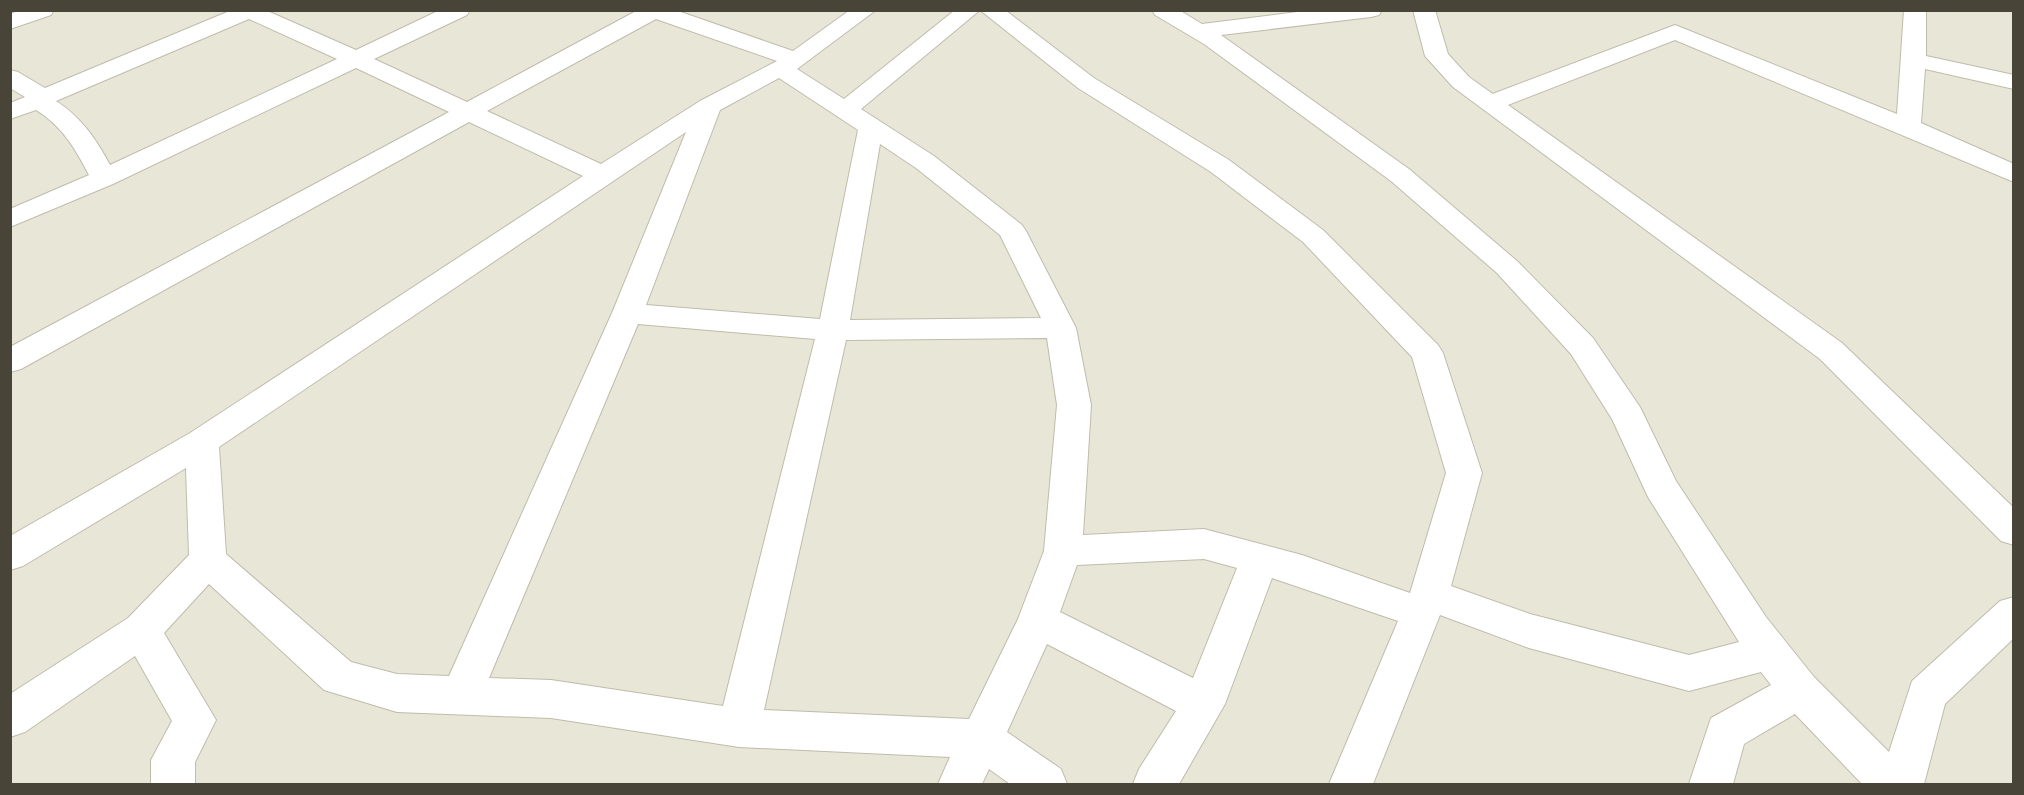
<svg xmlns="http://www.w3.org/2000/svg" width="2024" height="795" viewBox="0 0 2024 795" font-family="'Asap Condensed',sans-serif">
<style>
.residential{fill:#e8e6d7}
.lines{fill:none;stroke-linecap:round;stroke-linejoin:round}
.minor-casing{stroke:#c0bcab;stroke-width:2}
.tertiary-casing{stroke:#c0bcab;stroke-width:2}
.minor{fill:#fff;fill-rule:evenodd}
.tertiary{fill:#fff;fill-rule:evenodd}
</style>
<rect width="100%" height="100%" fill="#f4f3e9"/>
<path class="residential" d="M 11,11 L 2013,11 L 2013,784 L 11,784 Z"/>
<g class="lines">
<defs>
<path id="minor" d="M 21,10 L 54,10 L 51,15 L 10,29 L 10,14 Z
M 232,10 L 265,10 L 356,50 L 440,10 L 470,10 L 467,15 L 374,59 L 467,102 L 638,10 L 675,10 L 793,51 L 850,10 L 876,10 L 797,69 L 844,99 L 955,10 L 980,10 L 861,109 L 934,156 L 1022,225 L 1026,231 L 1076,328 L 1091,405 L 1083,535 L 1204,529 L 1302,555 L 1410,593 L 1446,473 L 1412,357 L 1303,242 L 1211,172 L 1078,88 L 980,10 L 1005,10 L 1094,78 L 1229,160 L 1323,230 L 1438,345 L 1443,353 L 1482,473 L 1451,586 L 1530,614 L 1689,655 L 1739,642 L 1648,497 L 1612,419 L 1571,354 L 1497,273 L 1391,181 L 1204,44 L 1155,15 L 1152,10 L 1179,10 L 1202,24 L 1313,10 L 1382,10 L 1379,15 L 1371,17 L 1221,35 L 1409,169 L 1517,261 L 1593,338 L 1640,407 L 1676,481 L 1766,617 L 1814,677 L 1889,752 L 1912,681 L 2000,601 L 2014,597 L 2014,638 L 1945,704 L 1924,784 L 1862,784 L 1795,714 L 1744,744 L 1733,784 L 1689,784 L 1711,718 L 1771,685 L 1761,672 L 1689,691 L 1529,648 L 1440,615 L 1373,784 L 1329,784 L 1398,621 L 1272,578 L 1225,704 L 1179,784 L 1133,784 L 1139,769 L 1176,711 L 1047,644 L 1007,732 L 1061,769 L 1067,784 L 1010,784 L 989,769 L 982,784 L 938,784 L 950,757 L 739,747 L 551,718 L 397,712 L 324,690 L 209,584 L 164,633 L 216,720 L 195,762 L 195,784 L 151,784 L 151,760 L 172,721 L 135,656 L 25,732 L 10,737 L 10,694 L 128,618 L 189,555 L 186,468 L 23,566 L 10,570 L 10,536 L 190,433 L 583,176 L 469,122 L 21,369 L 10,372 L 10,347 L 449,112 L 356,68 L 113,184 L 10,227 L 10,209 L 89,175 C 75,148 62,126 36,110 L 10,119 L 10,103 L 25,97 L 10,88 L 10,70 L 18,72 L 45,88 ZM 249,19 L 337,59 L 110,165 C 96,139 81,117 56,101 ZM 656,19 L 777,61 L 700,101 L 601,164 L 487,111 ZM 779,78 L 858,130 L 820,319 L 646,305 L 720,110 ZM 686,132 L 612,313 L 449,676 L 397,674 L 351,662 L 226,554 L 219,447 ZM 880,144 L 916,168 L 1000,235 L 1041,318 L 850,320 ZM 638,324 L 815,339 L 723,706 L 551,680 L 489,678 ZM 1047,338 L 1057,405 L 1044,551 L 1018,619 L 969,719 L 764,710 L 846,340 ZM 1204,559 L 1237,568 L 1193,678 L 1060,612 L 1077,565 Z
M 1904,10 L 1926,10 L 1926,56 L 2014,75 L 2014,89 L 1925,69 L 1921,123 L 2014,164 L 2014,182 L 1675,40 L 1500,108 L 1491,110 L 1482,108 L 1479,103 L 1482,98 L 1675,25 L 1897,114 Z"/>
<path id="tertiary" d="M 1413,10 L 1435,10 L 1448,54 L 1469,77 L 1842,343 L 2014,508 L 2014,545 L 2001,541 L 1820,359 L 1453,87 L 1425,56 Z"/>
</defs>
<use href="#minor" class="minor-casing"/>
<use href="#tertiary" class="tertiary-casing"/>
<use href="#minor" class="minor"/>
<use href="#tertiary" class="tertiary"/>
</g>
<rect width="2024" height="795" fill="none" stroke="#484437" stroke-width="24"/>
</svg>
